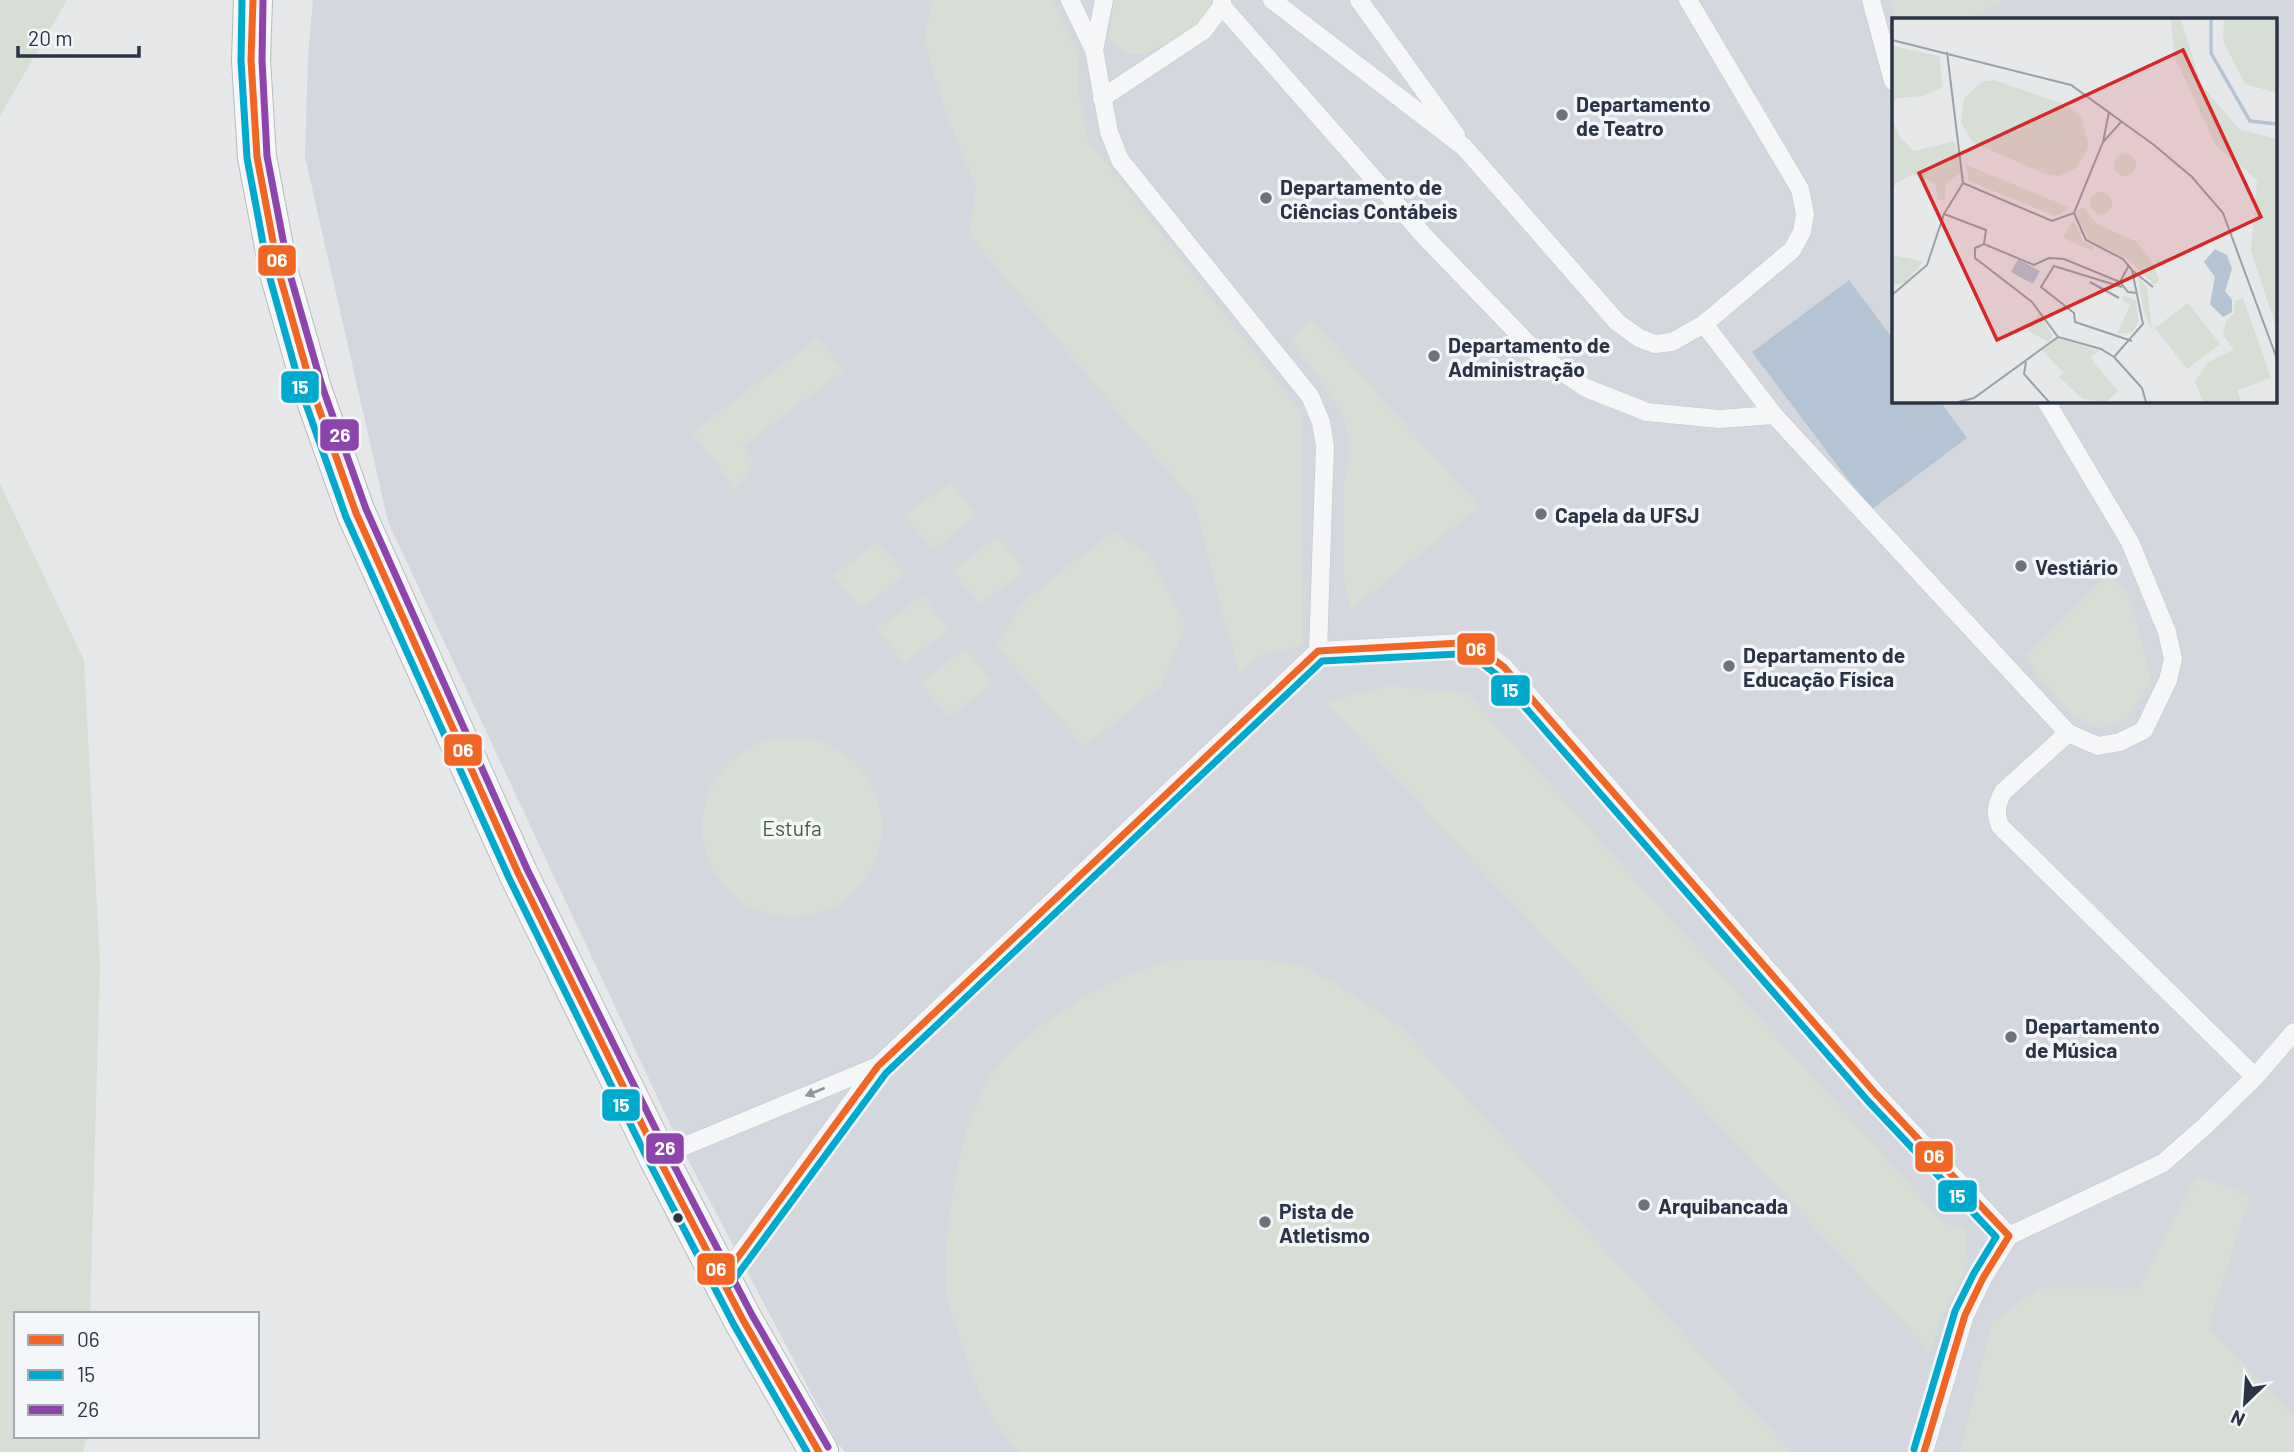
<svg xmlns="http://www.w3.org/2000/svg" width="2294" height="1452" viewBox="0 0 2294 1452" font-family="Barlow,sans-serif">
<style>
.built{fill:#d4d7dd;fill-rule:evenodd}
.green{fill:#d6ded6}
.water{fill:#b4c4d5}
.lines{fill:none;stroke-linecap:round;stroke-linejoin:round}
.service-casing{stroke:#c4c6c8;stroke-width:19}
.trunk-casing{stroke:#b8bbbf;stroke-width:40}
.service{stroke:#f5f6f7;stroke-width:18}
.trunk{stroke:#f8f8f8;stroke-width:38}
.bus-1-casing{stroke:#f4f6f9;stroke-width:12}
.bus-2-casing{stroke:#f4f6f9;stroke-width:12}
.bus-3-casing{stroke:#f4f6f9;stroke-width:12}
.bus-1{stroke:#f26522;stroke-width:7}
.bus-2{stroke:#00a9ce;stroke-width:7}
.bus-3{stroke:#8e44ad;stroke-width:7}
.oneway{fill:#90959e}
.poi-dot{fill:#6c737f;stroke:#f4f6f9;stroke-width:2.5}
.bus-dot{fill:#2b3445;stroke:#f4f6f9;stroke-width:2.5}
.labels{text-anchor:middle;dominant-baseline:central;stroke-width:7;stroke-linejoin:round;paint-order:stroke}
.poi-label{font-size:21px;font-weight:bold;fill:#2b3445;stroke:#f4f6f9;text-anchor:start}
.park-label{font-size:21px;fill:#3f6138;stroke:#f4f6f9}
.inset-river{fill:none;stroke:#b4c4d5;stroke-width:3.5}
.inset-road{fill:none;stroke:#9ba0a8;stroke-width:2}
.view{fill:#d62828;fill-opacity:0.15;stroke:#d62828;stroke-width:3.5}
.inset-edge{fill:none;stroke:#2b3445;stroke-width:3.5}
.line-badge{stroke:#f4f6f9;stroke-width:2.5}
.badge-label{font-size:19px;text-anchor:middle;font-weight:bold;fill:#fff}
</style>
<rect width="100%" height="100%" fill="#e6e8ea"/>
<path class="built" d="M 313,0 L 2294,0 L 2294,1452 L 845,1452 L 837,1442 L 677,1139 L 388,522 L 305,157 L 308,55 ZM 1893,19 L 2275,19 L 2275,401 L 1893,401 Z"/>
<path class="green" d="M 0,0 L 67,0 L 0,116 Z
M 932,0 L 1052,0 L 1079,56 L 1079,99 L 1089,141 L 1301,412 L 1303,645 L 1258,656 L 1239,674 L 1194,502 L 969,235 L 976,187 L 947,116 L 924,42 Z
M 1114,0 L 1214,0 L 1215,7 L 1202,25 L 1145,54 L 1127,54 L 1108,39 Z
M 1890,0 L 2004,0 L 1968,19 L 1896,19 Z
M 1312,320 L 1479,507 L 1351,609 L 1344,581 L 1344,480 C 1350,465 1350,441 1346,424 C 1339,401 1306,361 1291,340 Z
M 817,338 L 844,371 L 743,446 L 754,464 L 734,491 L 726,476 L 692,433 Z
M 951,482 L 977,515 L 933,550 L 905,515 Z
M 0,484 L 84,660 L 100,965 L 90,1314 L 16,1314 L 16,1436 L 87,1436 L 83,1452 L 0,1452 Z
M 1113,532 L 1147,553 L 1186,624 L 1161,687 L 1084,746 L 997,647 L 1022,602 Z
M 998,537 L 1025,571 L 980,605 L 952,570 Z
M 878,542 L 905,575 L 861,609 L 833,575 Z
M 2109,573 L 2129,596 L 2151,680 L 2127,719 L 2097,728 L 2072,715 L 2038,676 L 2026,655 Z
M 923,596 L 949,630 L 905,663 L 876,629 Z
M 966,649 L 993,683 L 949,717 L 920,682 Z
M 1387,686 L 1467,693 L 1944,1223 L 1965,1228 L 1968,1264 L 1940,1321 L 1930,1351 L 1325,702 Z
M702 827a90 90 0 1 1 180 0a90 90 0 1 1-180 0Z
M 1207,959 L 1266,960 L 1308,967 L 1399,1025 L 1791,1452 L 1019,1452 C 985,1416 975,1382 959,1335 C 955,1323 948,1308 946,1295 C 942,1236 959,1116 996,1069 C 1033,1023 1104,981 1160,963 C 1174,959 1192,960 1207,959 Z
M 2197,1176 L 2250,1196 L 2208,1328 L 2294,1415 L 2294,1452 L 1960,1452 L 1992,1323 L 2038,1288 L 2138,1289 Z"/>
<path class="water" d="M 1849,280 L 1893,339 L 1893,401 L 1940,401 L 1967,438 L 1871,510 L 1752,352 Z"/>
<g class="lines">
<defs>
<path id="service" d="M 1070,0 L 1094,50
M 1104,0 L 1094,50 L 1109,132 L 1120,160 L 1310,396 L 1321,422 L 1325,446 L 1318,651
M 1272,0 L 1464,147 L 1617,322 L 1639,338 L 1655,344 L 1672,342 L 1704,324 L 1792,250 L 1802,232 L 1805,214 L 1800,189 L 1688,0
M 1359,0 L 1456,135
M 1871,0 L 1893,81
M 1222,6 L 1426,238 L 1541,357 L 1586,388 L 1647,412 L 1719,419 L 1774,415 L 2068,733 L 2098,746 L 2120,742 L 2144,730 L 2168,680 L 2173,659 L 2167,632 L 2130,542 L 2046,401
M 1102,98 L 1203,31 L 1222,6 L 1222,0
M 1704,324 L 1774,415
M 2255,1077 L 2294,1032
M 658,1157 L 878,1066
M 2009,1236 L 2163,1163 L 2205,1126 L 2255,1077 L 2000,826 C 1995,812 1996,805 2003,792 L 2068,733
M 722,1279 L 878,1066 L 1318,651 L 1460,643 L 1484,652 L 1504,667 L 1876,1094 L 2009,1236 L 1983,1278 L 1965,1315 L 1924,1452"/>
<path id="trunk" d="M 253,0 L 251,60 L 257,157 L 279,273 L 312,389 L 356,513 L 518,873 L 658,1157 L 743,1320 L 819,1452"/>
</defs>
<use href="#service" class="service-casing"/>
<use href="#trunk" class="trunk-casing"/>
<use href="#service" class="service"/>
<use href="#trunk" class="trunk"/>
<defs>
<path id="bus-1" d="M 253,0 L 251,60 L 257,157 L 279,273 L 312,389 L 356,513 L 518,873 L 658,1157 L 743,1320 L 819,1452
M 722,1279 L 878,1066 L 1318,651 L 1460,643 L 1484,652 L 1504,667 L 1876,1094 L 2009,1236 L 1983,1278 L 1965,1315 L 1924,1452"/>
<path id="bus-2" d="M 242,0 L 241,61 L 247,158 L 269,275 L 302,393 L 346,517 L 509,878 L 649,1162 L 734,1325 L 807,1452
M 730,1285 L 886,1073 L 1322,661 L 1458,654 L 1479,661 L 1497,675 L 1868,1101 L 1996,1237 L 1974,1273 L 1955,1311 L 1914,1449"/>
<path id="bus-3" d="M 263,0 L 262,60 L 267,156 L 289,271 L 322,386 L 366,509 L 527,869 L 667,1152 L 752,1315 L 828,1447"/>
</defs>
<use href="#bus-1" class="bus-1-casing"/>
<use href="#bus-2" class="bus-2-casing"/>
<use href="#bus-3" class="bus-3-casing"/>
<use href="#bus-1" class="bus-1"/>
<use href="#bus-2" class="bus-2"/>
<use href="#bus-3" class="bus-3"/>
</g>
<defs><path id="oneway-solid" d="M-6-.8H1V-3.2L6.5 0L1 3.2V.8H-6Z" transform="scale(1.75)"/></defs>
<use class="oneway" href="#oneway-solid" transform="translate(815 1092) rotate(158)"/>
<g class="poi-dot">
<circle cx="1562" cy="115" r="7"/>
<circle cx="1266" cy="198" r="7"/>
<circle cx="1434" cy="356" r="7"/>
<circle cx="1541" cy="514" r="7"/>
<circle cx="2021" cy="566" r="7"/>
<circle cx="1729" cy="666" r="7"/>
<circle cx="2011" cy="1037" r="7"/>
<circle cx="1644" cy="1205" r="7"/>
<circle cx="1265" cy="1222" r="7"/>
</g>
<circle class="bus-dot" cx="678" cy="1218" r="6"/>
<g class="labels">
<g class="poi-label">
<text x="1576" y="103">Departamento<tspan x="1576" dy="24">de Teatro</tspan></text>
<text x="1280" y="186">Departamento de<tspan x="1280" dy="24">Ciências Contábeis</tspan></text>
<text x="1448" y="344">Departamento de<tspan x="1448" dy="24">Administração</tspan></text>
<text x="1555" y="514">Capela da UFSJ</text>
<text x="2035" y="566">Vestiário</text>
<text x="1743" y="654">Departamento de<tspan x="1743" dy="24">Educação Física</tspan></text>
<text x="2025" y="1025">Departamento<tspan x="2025" dy="24">de Música</tspan></text>
<text x="1658" y="1205">Arquibancada</text>
<text x="1279" y="1210">Pista de<tspan x="1279" dy="24">Atletismo</tspan></text>
</g>
<g class="park-label">
<text x="792" y="827">Estufa</text>
</g>
</g>
<g transform="translate(1892 18)">
<rect width="385" height="385" fill="#e6e8ea"/>
<path d="M 279,1 L 289,1 L 309,66 L 348,112 L 385,121 L 385,313 L 359,233 L 365,162 L 324,128 L 282,38 ZM 332,1 L 385,1 L 385,75 L 353,66 L 331,23 ZM 0,28 L 48,38 L 50,69 L 32,78 L 5,80 L 0,90 ZM 102,62 L 177,88 L 190,101 L 197,129 L 183,151 L 167,158 L 153,156 L 80,124 L 69,104 L 72,80 L 89,64 ZM 0,101 L 8,119 L 22,133 L 63,123 L 69,154 L 54,166 L 53,182 L 46,182 L 43,165 L 21,156 L 4,165 L 0,174 ZM222 147a11 11 0 1 1 22 0a11 11 0 1 1-22 0ZM 74,147 L 179,190 L 163,198 L 77,163 ZM198 185a11 11 0 1 1 22 0a11 11 0 1 1-22 0ZM 190,188 L 205,206 L 245,224 L 260,244 L 267,262 L 262,267 L 236,241 L 197,222 L 184,195 ZM 181,202 L 191,223 L 202,229 L 201,233 L 171,220 ZM 0,237 L 21,241 L 31,244 L 14,264 L 0,268 ZM 246,259 L 255,269 L 260,312 L 251,291 ZM 232,277 L 244,283 L 247,303 L 241,314 L 225,316 L 238,287 L 230,282 ZM 351,280 L 379,360 L 345,372 L 349,384 L 311,384 L 303,363 L 316,344 L 342,332 L 331,317 L 334,303 L 342,295 L 343,283 ZM 296,285 L 328,326 L 295,351 L 263,310 ZM 147,295 L 161,318 L 156,324 L 135,312 ZM 166,320 L 207,333 L 199,339 L 202,345 L 226,373 L 214,384 L 191,381 L 167,359 L 172,355 L 150,332 Z" fill="#d6ded6"/>
<path d="M 323,231 L 335,237 L 340,251 L 333,273 L 340,282 L 340,294 L 331,299 L 318,286 L 323,259 L 312,244 ZM 126,241 L 148,253 L 141,266 L 119,254 Z" fill="#b4c4d5"/>
<path class="inset-river" d="M 319,1 L 319,35 L 358,103 L 385,106"/>
<path class="inset-road" d="M 0,22 L 179,67 L 262,127 L 300,159 L 331,195 L 385,341M 55,34 L 71,165 L 160,203 L 182,195 L 211,124 L 217,94M 211,124 L 230,103M 71,165 L 52,196 L 94,212 L 92,226M 182,195 L 194,222 L 231,241 L 240,252 L 251,306 L 222,339 L 209,331 L 166,319 L 140,284 L 83,240 L 83,230 L 92,226 L 142,247 L 157,240 L 172,241 L 228,264M 237,247 L 228,264 L 236,274 L 245,275M 241,253 L 261,269M 198,264 L 227,280M 230,269 L 162,248 L 149,269 L 182,295 L 183,304 L 240,323M 0,277 L 35,247 L 52,196M 222,339 L 250,370 L 254,384M 134,344 L 132,356 L 157,384M 66,384 L 82,380 L 166,319"/>
<path class="view" d="M 291,32 L 369,199 L 105,322 L 27,155 Z"/>
<rect width="385" height="385" class="inset-edge"/>
</g>
<g class="line-badge">
<rect x="257" y="244" width="40" height="33" rx="7" fill="#f26522"/>
<rect x="280" y="370" width="40" height="34" rx="7" fill="#00a9ce"/>
<rect x="319" y="418" width="41" height="34" rx="7" fill="#8e44ad"/>
<rect x="1456" y="632" width="40" height="34" rx="7" fill="#f26522"/>
<rect x="1490" y="674" width="41" height="33" rx="7" fill="#00a9ce"/>
<rect x="443" y="733" width="40" height="34" rx="7" fill="#f26522"/>
<rect x="601" y="1088" width="40" height="34" rx="7" fill="#00a9ce"/>
<rect x="645" y="1132" width="40" height="33" rx="7" fill="#8e44ad"/>
<rect x="1914" y="1140" width="40" height="33" rx="7" fill="#f26522"/>
<rect x="1937" y="1179" width="41" height="34" rx="7" fill="#00a9ce"/>
<rect x="696" y="1252" width="40" height="34" rx="7" fill="#f26522"/>
</g>
<g class="badge-label">
<text x="277" y="267">06</text>
<text x="300" y="394">15</text>
<text x="340" y="442">26</text>
<text x="1476" y="656">06</text>
<text x="1510" y="697">15</text>
<text x="463" y="757">06</text>
<text x="621" y="1112">15</text>
<text x="665" y="1155">26</text>
<text x="1934" y="1163">06</text>
<text x="1957" y="1203">15</text>
<text x="716" y="1276">06</text>
</g>
<rect x="14" y="1312" width="245" height="126" fill="#f4f6f9" stroke="#a4a8b1" stroke-width="2"/>
<rect x="28" y="1335" width="35" height="10" fill="#f26522" stroke="#a4a8b1" stroke-width="2"/>
<text x="77" y="1347" font-size="21" fill="#2b3445">06</text>
<rect x="28" y="1370" width="35" height="10" fill="#00a9ce" stroke="#a4a8b1" stroke-width="2"/>
<text x="77" y="1382" font-size="21" fill="#2b3445">15</text>
<rect x="28" y="1405" width="35" height="10" fill="#8e44ad" stroke="#a4a8b1" stroke-width="2"/>
<text x="77" y="1417" font-size="21" fill="#2b3445">26</text>
<g transform="translate(2245 1403) rotate(205)" stroke="#f4f6f9" stroke-width="5" paint-order="stroke">
<path d="M0-5L12 26L0 18L-12 26Z" fill="#2b3445"/>
<text y="-10" font-size="19" font-weight="bold" text-anchor="middle" fill="#2b3445">N</text>
</g>
<path d="M18 46v10h121v-10" fill="none" stroke="#2b3445" stroke-width="3.5"/>
<text x="28" y="46" font-size="21" fill="#2b3445" stroke="#f4f6f9" stroke-width="5" paint-order="stroke">20 m</text>
</svg>
